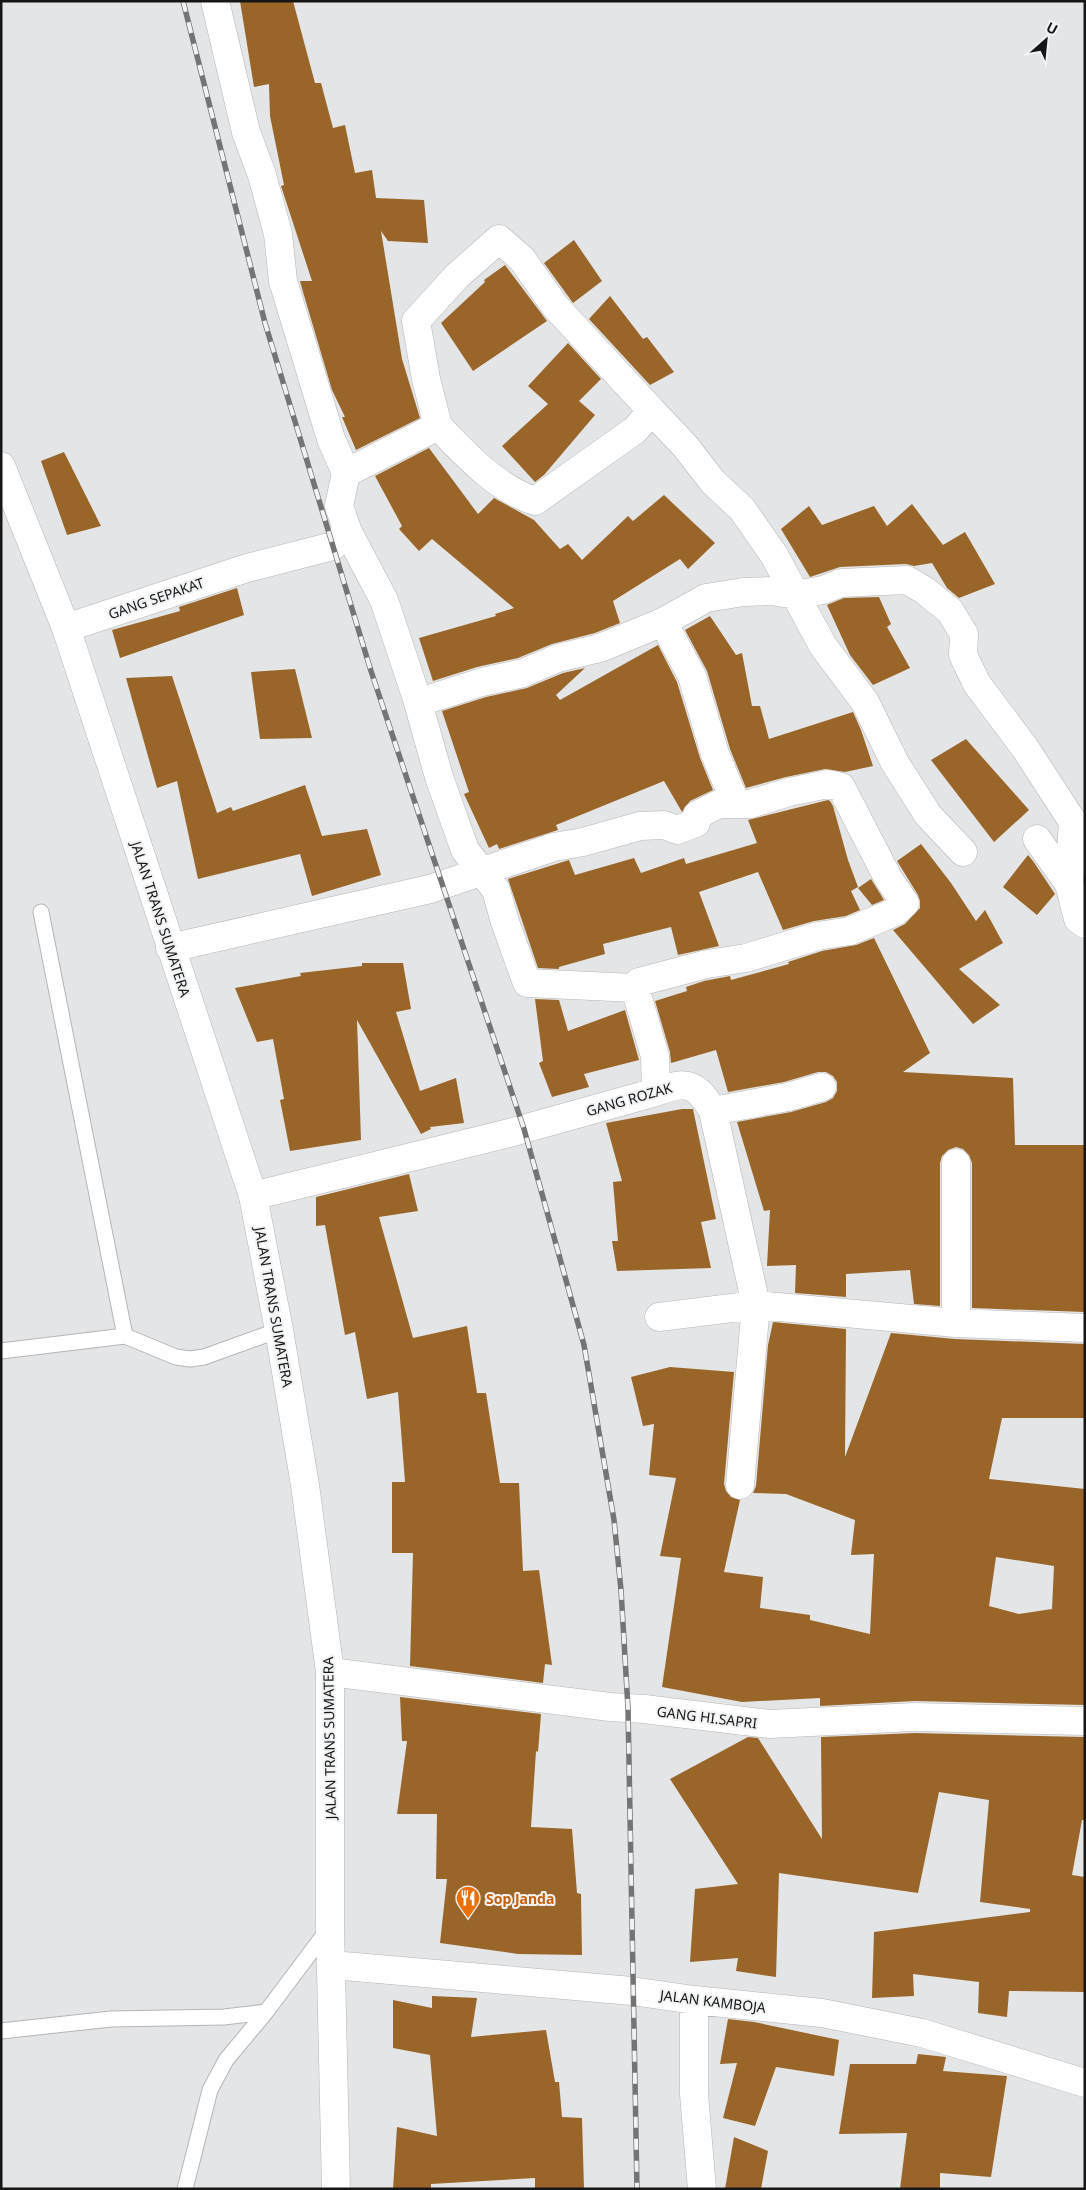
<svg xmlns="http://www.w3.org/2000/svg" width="1086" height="2190" viewBox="0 0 1086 2190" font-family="'Noto Sans',sans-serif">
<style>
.building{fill:#9a6528;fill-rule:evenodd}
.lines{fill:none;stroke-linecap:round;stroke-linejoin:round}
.service-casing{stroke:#b5b5b7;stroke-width:17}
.minor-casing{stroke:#b5b5b7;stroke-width:29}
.trunk-casing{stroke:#b5b5b7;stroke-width:29}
.service{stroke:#fff;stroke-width:15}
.minor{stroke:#fff;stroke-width:28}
.trunk{stroke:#fff;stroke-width:28}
.rail-casing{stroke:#747475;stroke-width:5.5}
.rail{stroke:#f1f2f3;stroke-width:4;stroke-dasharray:11;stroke-linecap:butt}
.labels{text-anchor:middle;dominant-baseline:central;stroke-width:4;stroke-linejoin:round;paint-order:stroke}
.street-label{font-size:14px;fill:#161617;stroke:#f1f2f3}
.food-label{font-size:14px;font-weight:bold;fill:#c56008;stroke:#f1f2f3;text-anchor:start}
</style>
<rect width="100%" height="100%" fill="#e4e5e6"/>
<path class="building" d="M 240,1 L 293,1 L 315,83 L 321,83 L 333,128 L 345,125 L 355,173 L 372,170 L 376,198 L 424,200 L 428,243 L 388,241 L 381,231 L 402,359 L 420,418 L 356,450 L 342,417 L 345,417 L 332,390 L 303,292 L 300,281 L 312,281 L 281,186 L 284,185 L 270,116 L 269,84 L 254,87 Z
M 574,240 L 602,281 L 573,303 L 544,263 Z
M 505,265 L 547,321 L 473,371 L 441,323 L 485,282 L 484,280 Z
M 610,296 L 643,339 L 647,337 L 674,372 L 650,385 L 589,319 Z
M 568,343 L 601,379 L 579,401 L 595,415 L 544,475 L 535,482 L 502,446 L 548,404 L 528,386 Z
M 429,448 L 478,514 L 494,498 L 534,520 L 560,549 L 568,544 L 582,560 L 628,516 L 633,521 L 664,495 L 715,543 L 688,569 L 680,559 L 613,601 L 620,623 L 595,633 L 552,644 L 518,658 L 477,667 L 433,681 L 419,638 L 496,616 L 495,614 L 514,608 L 432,539 L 419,551 L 399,529 L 402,526 L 375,476 Z
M 64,452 L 101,526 L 67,535 L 41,461 Z
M 912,504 L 943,545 L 965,532 L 995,584 L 959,598 L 947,588 L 932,563 L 914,566 L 906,564 L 840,567 L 810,577 L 781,529 L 809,506 L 822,525 L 874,506 L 887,526 Z
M 237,588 L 244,615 L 120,658 L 112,630 L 180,611 L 179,607 Z
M 879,597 L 891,624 L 887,627 L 910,668 L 873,685 L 850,655 L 827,605 L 844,598 Z
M 710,616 L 736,655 L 742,653 L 752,706 L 760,706 L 769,739 L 853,712 L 861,730 L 873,766 L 845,772 L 825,769 L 786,777 L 746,788 L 730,749 L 707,671 L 685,630 Z
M 658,645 L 677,682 L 700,758 L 713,790 L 690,801 L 682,812 L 664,781 L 556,825 L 558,830 L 499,849 L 497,844 L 489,848 L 464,794 L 469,792 L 442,711 L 486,697 L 527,688 L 563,673 L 585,668 L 556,695 L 560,700 Z
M 295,669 L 312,738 L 260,739 L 251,672 Z
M 172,676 L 217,813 L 231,807 L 233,811 L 305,785 L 322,836 L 367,829 L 381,875 L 312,896 L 300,854 L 198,879 L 177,781 L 157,788 L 126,678 Z
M 966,739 L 1029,810 L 994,842 L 931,760 Z
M 828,800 L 830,801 L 833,806 L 848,860 L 858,887 L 851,891 L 860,910 L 846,916 L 814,921 L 783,930 L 758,872 L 699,892 L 719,946 L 678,955 L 671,927 L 603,944 L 605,954 L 559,967 L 559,969 L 538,968 L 508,879 L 569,860 L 575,875 L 634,858 L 641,873 L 684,858 L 686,864 L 757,843 L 748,820 Z
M 921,844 L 951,883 L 976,921 L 985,910 L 1003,943 L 959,969 L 1000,1005 L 973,1024 L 893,930 L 905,924 L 920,908 L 920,901 L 918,895 L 897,861 Z
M 1028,855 L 1033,861 L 1055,894 L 1037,915 L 1003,887 Z
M 871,879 L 884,900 L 872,905 L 858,888 Z
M 874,938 L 930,1053 L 903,1072 L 1013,1078 L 1015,1145 L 1085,1145 L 1085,1312 L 972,1308 L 972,1163 L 969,1155 L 963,1149 L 956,1147 L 948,1150 L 942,1156 L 940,1163 L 940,1306 L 914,1304 L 910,1270 L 846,1274 L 846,1297 L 795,1293 L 796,1265 L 767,1266 L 770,1210 L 764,1211 L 737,1122 L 791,1112 L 826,1102 L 833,1098 L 837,1091 L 837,1082 L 833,1076 L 826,1072 L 818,1072 L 784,1082 L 728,1092 L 716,1050 L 671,1063 L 670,1052 L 655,1001 L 687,991 L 686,987 L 704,981 L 730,976 L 731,980 L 789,964 L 788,962 L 822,951 L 856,945 Z
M 362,963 L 403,963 L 411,1009 L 396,1012 L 420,1091 L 456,1078 L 464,1123 L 430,1127 L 431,1129 L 421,1134 L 357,1020 L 361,1140 L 290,1151 L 280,1100 L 284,1099 L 273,1039 L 257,1042 L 235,988 L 301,976 L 300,973 L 362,966 Z
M 535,999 L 559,1000 L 568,1031 L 625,1010 L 639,1060 L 584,1074 L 589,1087 L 552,1097 L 539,1063 L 543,1061 Z
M 682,1109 L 693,1109 L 716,1219 L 701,1222 L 711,1268 L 617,1271 L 612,1241 L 618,1241 L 613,1182 L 622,1181 L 606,1123 Z
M 409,1174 L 418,1211 L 379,1217 L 413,1338 L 467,1326 L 477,1393 L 486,1393 L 500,1483 L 519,1483 L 523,1571 L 539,1570 L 552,1665 L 545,1664 L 543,1683 L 410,1666 L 413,1553 L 392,1553 L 392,1482 L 405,1482 L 398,1392 L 367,1399 L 355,1332 L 345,1335 L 325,1225 L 316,1226 L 316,1197 Z
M 773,1322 L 846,1329 L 845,1457 L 891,1333 L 955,1339 L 1085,1344 L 1085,1418 L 1002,1418 L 989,1479 L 1085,1489 L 1085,1705 L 915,1701 L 820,1706 L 820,1698 L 742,1702 L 662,1687 L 681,1558 L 660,1556 L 676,1478 L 649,1475 L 654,1424 L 643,1426 L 631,1377 L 670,1367 L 734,1372 L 724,1484 L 726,1491 L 731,1497 L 740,1500 L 724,1572 L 763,1577 L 760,1608 L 810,1615 L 810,1620 L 870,1634 L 874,1554 L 851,1555 L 855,1520 L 786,1494 L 753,1493 L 756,1486 L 768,1345 ZM 996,1557 L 1054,1566 L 1052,1609 L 1019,1614 L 989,1606 Z
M 400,1697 L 541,1714 L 538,1752 L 536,1751 L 531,1827 L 572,1829 L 577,1893 L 581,1894 L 582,1955 L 518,1954 L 440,1943 L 447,1879 L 436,1879 L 437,1814 L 397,1814 L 407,1741 L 402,1741 Z
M 915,1733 L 1085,1737 L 1085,1820 L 1082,1820 L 1072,1875 L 1085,1877 L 1085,1992 L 1009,1991 L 1007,2017 L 978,2013 L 979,1982 L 913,1974 L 914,1996 L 872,1998 L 874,1932 L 1030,1912 L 1030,1909 L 980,1902 L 989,1800 L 939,1792 L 918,1893 L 779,1873 L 776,1977 L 736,1971 L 738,1958 L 690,1962 L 695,1889 L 738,1884 L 670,1779 L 748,1737 L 758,1738 L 822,1839 L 821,1737 Z
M 432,1996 L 477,1998 L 471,2037 L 546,2030 L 555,2082 L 559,2082 L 562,2117 L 582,2118 L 584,2189 L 535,2189 L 535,2178 L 431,2184 L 431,2189 L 393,2189 L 397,2127 L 437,2136 L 430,2055 L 393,2048 L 393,2000 L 432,2008 Z
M 728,2019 L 754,2022 L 839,2040 L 834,2076 L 776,2067 L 755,2126 L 723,2118 L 737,2063 L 720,2064 Z
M 918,2054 L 946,2057 L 943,2071 L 1007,2076 L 991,2177 L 940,2173 L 940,2189 L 900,2189 L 907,2133 L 839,2134 L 850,2064 L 916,2064 Z
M 734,2137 L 768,2151 L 761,2189 L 725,2189 Z"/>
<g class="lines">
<defs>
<path id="service" d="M 41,912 L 125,1336
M 1,1351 L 125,1336 L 176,1357 L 190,1359 L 204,1357 L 279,1330
M 1,2031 L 111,2019 L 224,2017 L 266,2012 L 329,1928
M 185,2189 L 210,2090 L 226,2060 L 266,2012"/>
<path id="minor" d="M 215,1 L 246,132 L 262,175 L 278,234 L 283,281 L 331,439 L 346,473
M 652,411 L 685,446 L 713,482 L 742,509 L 774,555 L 823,646 L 865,702 L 895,763 L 928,815 L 963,852
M 348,532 L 384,600 L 417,699 L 423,701 L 482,682 L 523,673 L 558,658 L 600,648 L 663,622 L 706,598 L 744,592 L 771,591 L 796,595 L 823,590 L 841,583 L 907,580 L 924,590 L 950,611 L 964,634 L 963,655 L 977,684 L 1025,748 L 1073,822 L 1069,884
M 663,622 L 692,676 L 715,754 L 736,804
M 66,628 L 247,568 L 333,546 L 348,532 L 339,506 L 346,473 L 438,426 C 465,454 497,489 535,501 L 635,430 L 652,411 L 555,306 L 522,259 L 499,239 L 457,276 L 416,321 L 426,379 L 438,426
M 417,699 L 439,777 L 465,850 L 496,890 L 505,922 L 527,983 L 635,988
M 1037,839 L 1069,884 L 1078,919 L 1085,924
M 170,948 L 430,889 L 554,847 L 583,842 L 640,826 L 664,825 L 677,830 L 696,823 L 697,815 L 719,804 L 750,804 L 789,792 L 828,784 L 841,787 L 888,878 L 905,903 L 895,912 L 850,931 L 818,936 L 746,958 L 707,964 L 639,982 L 635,988 L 655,1056 L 656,1092
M 713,1111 L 788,1097 L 822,1087
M 956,1163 L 956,1323
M 253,1196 L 509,1133 L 656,1092 C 687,1080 696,1083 713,1111 L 756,1305 L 740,1485
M 659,1317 L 756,1305 L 956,1323 L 1085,1328
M 330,1672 L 610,1707 L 644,1709 L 770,1724 L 915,1717 L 1085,1721
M 332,1965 L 632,1991 L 694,2000 L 822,2013 L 922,2033 L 1085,2083
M 694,2000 L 694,2094 L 702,2189"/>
<path id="trunk" d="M 1,466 L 66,628 L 253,1196 L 279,1330 L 305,1485 L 330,1672 L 330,1927 L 336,2189"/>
</defs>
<use href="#service" class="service-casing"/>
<use href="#minor" class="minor-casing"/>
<use href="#trunk" class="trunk-casing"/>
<use href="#service" class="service"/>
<use href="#minor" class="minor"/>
<use href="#trunk" class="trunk"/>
<defs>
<path id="rail" d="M 183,1 L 265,323 L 371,671 L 524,1129 L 584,1345 L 614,1520 L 621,1590 L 628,1708 L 637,2189"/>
</defs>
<use href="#rail" class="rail-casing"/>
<use href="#rail" class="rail"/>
</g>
<defs>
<symbol id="restaurant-pin" viewBox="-11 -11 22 30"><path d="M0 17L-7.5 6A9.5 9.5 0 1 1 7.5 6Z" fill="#e8710a" stroke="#f1f2f3"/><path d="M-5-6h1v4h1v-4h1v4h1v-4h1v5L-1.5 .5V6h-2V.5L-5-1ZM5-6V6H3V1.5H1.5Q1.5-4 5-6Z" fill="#fff"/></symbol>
</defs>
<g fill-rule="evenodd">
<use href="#restaurant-pin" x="454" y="1884" width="28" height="38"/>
</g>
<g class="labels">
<g class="street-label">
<text transform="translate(156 598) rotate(-19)">GANG SEPAKAT</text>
<text transform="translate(161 919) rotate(72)">JALAN TRANS SUMATERA</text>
<text transform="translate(629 1099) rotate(-16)">GANG ROZAK</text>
<text transform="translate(274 1307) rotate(80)">JALAN TRANS SUMATERA</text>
<text transform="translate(707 1717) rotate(7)">GANG HI.SAPRI</text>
<text transform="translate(329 1738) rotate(-91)">JALAN TRANS SUMATERA</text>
<text transform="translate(713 2001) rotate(7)">JALAN KAMBOJA</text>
</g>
<g class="food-label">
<text x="486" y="1898">Sop Janda</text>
</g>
</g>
<rect width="1086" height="2190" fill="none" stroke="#161617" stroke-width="5"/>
<g transform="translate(1046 40) rotate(27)" stroke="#f1f2f3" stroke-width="4" paint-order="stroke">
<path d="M0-4L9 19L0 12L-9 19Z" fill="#161617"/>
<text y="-8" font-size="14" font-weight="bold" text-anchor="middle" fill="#161617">U</text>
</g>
</svg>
